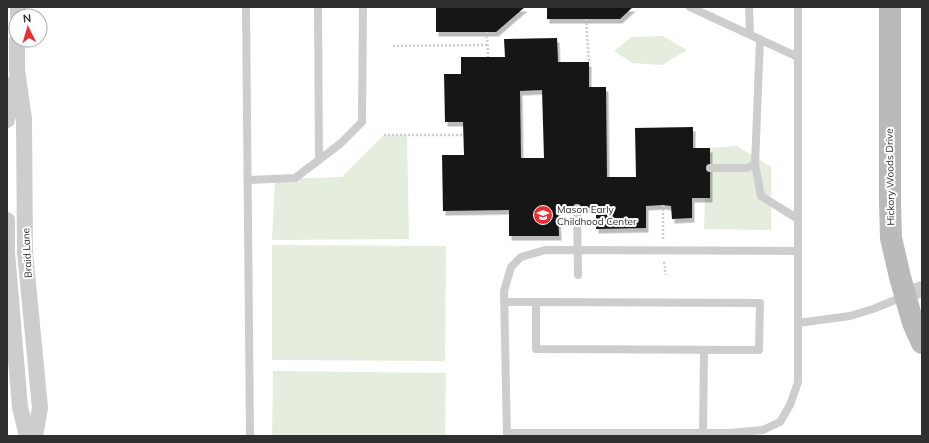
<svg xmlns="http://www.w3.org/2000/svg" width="929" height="443" viewBox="0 0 929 443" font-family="Mulish,sans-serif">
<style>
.green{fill:#e5edde}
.building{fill:#171717;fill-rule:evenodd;filter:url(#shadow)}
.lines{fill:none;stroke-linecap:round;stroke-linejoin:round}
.path{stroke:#cdcdcd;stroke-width:2.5;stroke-dasharray:2 2;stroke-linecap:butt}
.lane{stroke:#cdcdcd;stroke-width:8}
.street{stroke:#cdcdcd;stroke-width:16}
.secondary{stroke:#bababa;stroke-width:22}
.labels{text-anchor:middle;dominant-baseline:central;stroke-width:4;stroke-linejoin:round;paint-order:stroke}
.street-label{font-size:10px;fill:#303030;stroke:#fff}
.poi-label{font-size:10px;fill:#303030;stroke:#fff;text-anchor:start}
</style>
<defs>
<filter id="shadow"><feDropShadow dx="2.5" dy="4.5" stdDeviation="0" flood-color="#0004"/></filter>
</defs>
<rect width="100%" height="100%" fill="#fff"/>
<path class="green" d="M 663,36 L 687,50 L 662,65 L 632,63 L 614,51 L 631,37 Z
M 384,135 L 407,135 L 409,239 L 272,240 L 275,179 L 342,177 Z
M 737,146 L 771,167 L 771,230 L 704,229 L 705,198 L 710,198 L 710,148 Z
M 272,245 L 446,246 L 445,361 L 272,360 Z
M 273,371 L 446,373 L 445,436 L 272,436 Z"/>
<path class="building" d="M 436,7 L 525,7 L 496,32 L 436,32 Z
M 547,7 L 633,7 L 620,19 L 547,19 Z
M 557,38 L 558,62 L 589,62 L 589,87 L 606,87 L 607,177 L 636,177 L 635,128 L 693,127 L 693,148 L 710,148 L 710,198 L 692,198 L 692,218 L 672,219 L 671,206 L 663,205 L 646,206 L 646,228 L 596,229 L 596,208 L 558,209 L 559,236 L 509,236 L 509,210 L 443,211 L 442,155 L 464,155 L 463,122 L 445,122 L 444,74 L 461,74 L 461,57 L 505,57 L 504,39 ZM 542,90 L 544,158 L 521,158 L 520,91 Z"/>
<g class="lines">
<path class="path" d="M 586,19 L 589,62
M 487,32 L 488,57
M 393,46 L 487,45
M 384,135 L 464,135
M 663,239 L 663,205
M 664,262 L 666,275"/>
<path class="lane" d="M 246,7 L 250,436
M 318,7 L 319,160
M 690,7 L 798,57
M 749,7 L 750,34
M 760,39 L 755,164 L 761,196 L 798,219
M 710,168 L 747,168 L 755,164
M 248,180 L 295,178 L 340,144 L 362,122 L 363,7
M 577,208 L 578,275
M 505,302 L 536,302 L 760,303 L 759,350 L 536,349 L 536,302
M 798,323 L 850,316 L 873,309 L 905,296
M 507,433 L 729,433 L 763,430 L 780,422 L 790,405 L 798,382 L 798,7
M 703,433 L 704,350
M 507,436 L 504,291 L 511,267 L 521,257 L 545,250 L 798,251"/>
<path class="street" d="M 18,16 L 18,7
M 17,40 L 17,70 L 24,119 L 25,252 L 40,408 L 35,436
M 7,120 L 15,82
M 7,220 L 7,252 L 20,407 L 27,436
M 905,295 L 922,289"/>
<path class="secondary" d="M 890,7 L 890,203 L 891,238 L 900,277 L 913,323 L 922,343"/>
</g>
<defs>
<symbol id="school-disc" viewBox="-11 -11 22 22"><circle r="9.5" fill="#eb2e31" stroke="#fff"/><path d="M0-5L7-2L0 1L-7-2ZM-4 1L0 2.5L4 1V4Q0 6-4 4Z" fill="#fff"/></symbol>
</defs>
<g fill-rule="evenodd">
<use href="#school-disc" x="532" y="204" width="22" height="22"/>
</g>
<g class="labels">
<g class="street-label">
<text transform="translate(890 177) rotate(-91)">Hickory Woods Drive</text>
<text transform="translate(27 253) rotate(-93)">Braid Lane</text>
</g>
<g class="poi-label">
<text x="557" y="209">Mason Early<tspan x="557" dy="12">Childhood Center</tspan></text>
</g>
</g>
<rect width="929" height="443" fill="none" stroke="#303030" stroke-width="16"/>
<g transform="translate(28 28) rotate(355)"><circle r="19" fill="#ffffff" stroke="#acacac"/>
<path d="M0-3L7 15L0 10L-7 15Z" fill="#eb2e31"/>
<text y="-6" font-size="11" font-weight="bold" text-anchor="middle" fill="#303030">N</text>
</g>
</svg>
